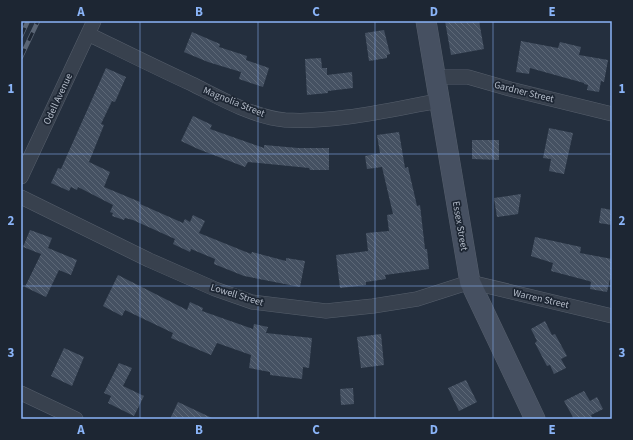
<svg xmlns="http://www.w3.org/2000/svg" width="633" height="440" viewBox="0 0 633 440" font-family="'Source Sans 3',sans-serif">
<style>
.building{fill:url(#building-back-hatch)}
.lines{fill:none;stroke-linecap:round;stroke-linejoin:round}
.minor-casing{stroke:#565f6c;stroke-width:15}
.secondary-casing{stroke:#565f6c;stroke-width:21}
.minor{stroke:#38414e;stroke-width:14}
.secondary{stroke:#465061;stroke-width:20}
.rail-casing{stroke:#5a6575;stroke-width:4.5}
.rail{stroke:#1d2633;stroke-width:3;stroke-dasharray:9;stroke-linecap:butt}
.grid{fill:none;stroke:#8ab4f8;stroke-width:1;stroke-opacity:0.55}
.labels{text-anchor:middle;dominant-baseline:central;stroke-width:3.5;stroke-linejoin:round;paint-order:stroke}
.street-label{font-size:10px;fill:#b4bcc9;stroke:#1d2633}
.neatline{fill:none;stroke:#8ab4f8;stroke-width:1.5}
.grid-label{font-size:13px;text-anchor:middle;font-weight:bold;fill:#8ab4f8}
</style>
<defs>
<pattern id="building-back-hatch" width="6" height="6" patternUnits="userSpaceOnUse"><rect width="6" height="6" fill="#455162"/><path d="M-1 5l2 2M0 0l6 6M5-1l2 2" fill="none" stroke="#5d6877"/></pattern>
</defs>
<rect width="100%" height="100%" fill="#242f3e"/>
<path class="building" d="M 445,21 L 479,21 L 484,49 L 451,55 Z
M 384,30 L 390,54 L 387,55 L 387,58 L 369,61 L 365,33 Z
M 192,32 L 220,44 L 219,47 L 247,56 L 246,60 L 269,68 L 263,87 L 239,79 L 241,72 L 208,62 L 184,52 Z
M 521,41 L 558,48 L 560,42 L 581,47 L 579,55 L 608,60 L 604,82 L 601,81 L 599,92 L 587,90 L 588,85 L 584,84 L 584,83 L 530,68 L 529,74 L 516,72 Z
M 321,58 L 322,68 L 327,68 L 327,75 L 352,72 L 353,88 L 328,91 L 328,93 L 307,95 L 305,59 Z
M 106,68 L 126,77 L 115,102 L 112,101 L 101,124 L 104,125 L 89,162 L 110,172 L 104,187 L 140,202 L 140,204 L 183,223 L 185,219 L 190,222 L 193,215 L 205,221 L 199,233 L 251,254 L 252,252 L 286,261 L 286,258 L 305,261 L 300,287 L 244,276 L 214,264 L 215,259 L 191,249 L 190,252 L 173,244 L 175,239 L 133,220 L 125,218 L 124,220 L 112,216 L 113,213 L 110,212 L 113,205 L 78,187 L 77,190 L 71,187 L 69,191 L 51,183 L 58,168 L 61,169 Z
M 193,116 L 212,125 L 210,129 L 264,148 L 264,145 L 298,148 L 329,148 L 329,170 L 310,170 L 309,168 L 248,162 L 245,167 L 198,149 L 181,141 Z
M 549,128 L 573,133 L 564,174 L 549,171 L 551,159 L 543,158 Z
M 399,132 L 405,168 L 408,167 L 417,206 L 420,205 L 425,249 L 427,249 L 429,269 L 385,275 L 386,279 L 366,282 L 366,285 L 340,288 L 336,255 L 368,251 L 366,233 L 389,231 L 387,215 L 393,214 L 382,167 L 367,169 L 365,156 L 380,153 L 377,135 Z
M 472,140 L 499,140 L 499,160 L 472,159 Z
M 521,194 L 518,214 L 497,217 L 494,198 Z
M 601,208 L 612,210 L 612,225 L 599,223 Z
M 30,230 L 52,238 L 48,248 L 77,260 L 71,275 L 59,270 L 46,297 L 25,287 L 41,254 L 23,247 Z
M 535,237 L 581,247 L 580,253 L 612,259 L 612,280 L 610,279 L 607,292 L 590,289 L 591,282 L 589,281 L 551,271 L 553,263 L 531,256 Z
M 118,275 L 187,310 L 190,302 L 203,308 L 202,311 L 253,329 L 254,324 L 268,327 L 266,333 L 312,338 L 309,368 L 303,367 L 302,379 L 270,375 L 270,372 L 249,368 L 251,355 L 217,343 L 211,355 L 171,338 L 173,333 L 125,310 L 122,316 L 103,306 Z
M 545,321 L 552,335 L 555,334 L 567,356 L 561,359 L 566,368 L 554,374 L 550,365 L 547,366 L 535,343 L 537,341 L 531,329 Z
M 381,334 L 384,365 L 361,368 L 357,337 Z
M 64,348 L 84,357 L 72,386 L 51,376 Z
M 119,363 L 132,368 L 123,386 L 144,396 L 134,416 L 108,403 L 111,396 L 104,393 Z
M 466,380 L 477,402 L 459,411 L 448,388 Z
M 353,388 L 354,404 L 341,405 L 340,389 Z
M 584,391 L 590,401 L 597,397 L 603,409 L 591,415 L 593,419 L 574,419 L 564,401 Z
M 178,402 L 214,419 L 170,419 Z"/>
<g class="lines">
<defs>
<path id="minor" d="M 88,34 C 123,51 157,68 192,84 C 220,98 253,117 285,120 C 336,123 388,110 438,101
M 435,77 L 468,77 L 510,89 L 612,114
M 21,177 L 94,21
M 21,197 L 149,260 L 215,289 L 252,302 L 326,311 L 373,306 L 417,299 L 470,282 L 612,316
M 21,393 L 76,419"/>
<path id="secondary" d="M 426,21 L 470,282 L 535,419"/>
</defs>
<use href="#minor" class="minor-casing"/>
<use href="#secondary" class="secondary-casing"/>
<use href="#minor" class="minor"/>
<use href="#secondary" class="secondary"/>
<defs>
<path id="rail" d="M 21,36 L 28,21
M 21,57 L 38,21"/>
</defs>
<use href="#rail" class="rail-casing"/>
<use href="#rail" class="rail"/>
</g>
<path class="grid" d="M 140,21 L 140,419M 258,21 L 258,419M 375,21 L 375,419M 493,21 L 493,419M 21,154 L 612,154M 21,286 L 612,286"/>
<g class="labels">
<g class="street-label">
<text transform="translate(524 92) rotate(14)">Gardner Street</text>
<text transform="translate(58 99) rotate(-65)">Odell Avenue</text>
<text transform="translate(234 102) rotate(22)">Magnolia Street</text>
<text transform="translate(460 226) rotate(80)">Essex Street</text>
<text transform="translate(237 295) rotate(17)">Lowell Street</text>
<text transform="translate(541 299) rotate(13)">Warren Street</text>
</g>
</g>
<rect width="633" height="440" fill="none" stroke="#1d2633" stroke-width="44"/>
<rect x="22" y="22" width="589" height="396" class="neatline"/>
<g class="grid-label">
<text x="81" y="16">A</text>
<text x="199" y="16">B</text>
<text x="316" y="16">C</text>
<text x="434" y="16">D</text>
<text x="552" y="16">E</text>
<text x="11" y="93">1</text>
<text x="622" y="93">1</text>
<text x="11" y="225">2</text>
<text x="622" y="225">2</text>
<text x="11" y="357">3</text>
<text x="622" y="357">3</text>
<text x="81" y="434">A</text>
<text x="199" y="434">B</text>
<text x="316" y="434">C</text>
<text x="434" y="434">D</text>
<text x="552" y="434">E</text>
</g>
</svg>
